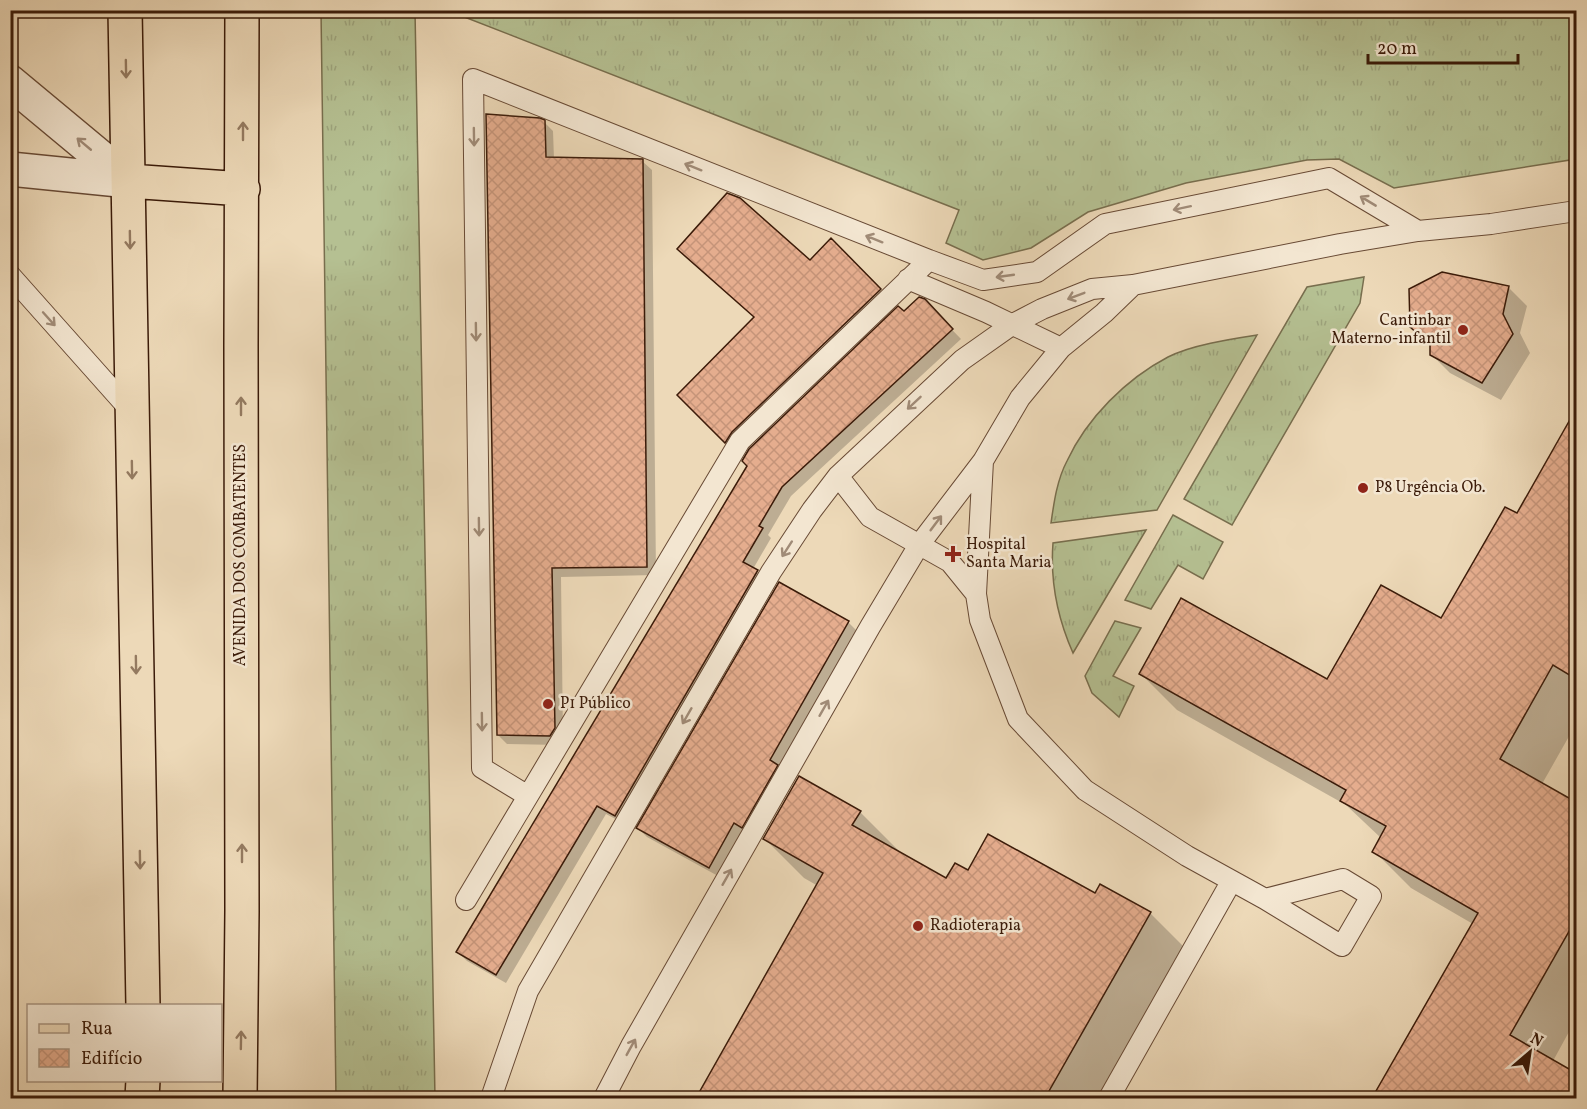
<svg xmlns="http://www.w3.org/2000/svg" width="1587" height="1109" viewBox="0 0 1587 1109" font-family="Vollkorn,serif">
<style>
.grass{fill:url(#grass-tufts);stroke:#786e4e;stroke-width:1.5}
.shadow{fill:#0003}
.building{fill:url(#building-cross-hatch);stroke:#3b1b09;stroke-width:1.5}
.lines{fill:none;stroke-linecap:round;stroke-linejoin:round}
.service-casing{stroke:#684a35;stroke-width:22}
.minor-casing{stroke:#684a35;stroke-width:36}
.primary-casing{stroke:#3b1b09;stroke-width:36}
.service{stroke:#f3e6d1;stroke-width:20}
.minor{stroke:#f3e6d1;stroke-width:33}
.primary{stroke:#edd9b8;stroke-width:33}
.oneway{stroke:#947a60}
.oneway2{stroke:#a08b77}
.poi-dot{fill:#8f2418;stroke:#f3e6d1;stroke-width:2}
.labels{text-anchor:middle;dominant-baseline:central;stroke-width:5;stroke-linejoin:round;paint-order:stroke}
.poi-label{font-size:16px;fill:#3b1b09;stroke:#f3e6d1;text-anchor:start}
.street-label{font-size:16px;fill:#3b1b09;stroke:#f3e6d1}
</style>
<defs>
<pattern id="grass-tufts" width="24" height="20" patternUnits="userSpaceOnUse" patternTransform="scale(1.5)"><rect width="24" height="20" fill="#b5c092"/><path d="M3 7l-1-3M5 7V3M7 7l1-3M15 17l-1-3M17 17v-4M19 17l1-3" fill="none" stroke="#9da47d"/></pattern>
<pattern id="building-cross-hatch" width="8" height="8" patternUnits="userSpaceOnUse" patternTransform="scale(1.5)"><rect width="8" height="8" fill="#e5ad8e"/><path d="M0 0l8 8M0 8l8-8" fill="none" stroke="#c59479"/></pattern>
</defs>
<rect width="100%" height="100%" fill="#edd9b8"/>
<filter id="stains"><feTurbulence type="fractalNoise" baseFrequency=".00333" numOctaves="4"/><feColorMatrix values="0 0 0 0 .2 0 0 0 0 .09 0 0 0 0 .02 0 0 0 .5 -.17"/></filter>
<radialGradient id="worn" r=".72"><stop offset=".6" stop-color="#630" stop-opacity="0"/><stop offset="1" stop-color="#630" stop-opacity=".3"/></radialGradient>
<path class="grass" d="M 321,11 L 415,11 L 435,1098 L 336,1098 Z
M 449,11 L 1576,11 L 1576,159 L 1394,188 L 1339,159 L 1307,160 L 1186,183 L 1088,212 L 1031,248 L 983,260 L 946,243 L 959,210 Z
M 1364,277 L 1360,303 L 1232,525 L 1184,499 L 1307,287 Z
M 1257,335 L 1157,510 L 1051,523 C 1054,502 1057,480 1067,461 C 1087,418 1126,379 1168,357 C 1191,345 1231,339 1257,335 Z
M 1173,515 L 1223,542 L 1203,579 L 1178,565 L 1151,609 L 1125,600 Z
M 1146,530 L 1073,653 C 1057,617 1050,582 1053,543 Z
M 1115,621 L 1141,628 L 1113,676 L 1134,686 L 1119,717 L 1092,693 L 1085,676 Z"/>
<path class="shadow" d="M 544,122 L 553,131 L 554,159 L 642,161 L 652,170 L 656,575 L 561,577 L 563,737 L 559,745 L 507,744 L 498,735 Z
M 831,241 L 889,299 L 735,451 L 679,395 Z
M 1509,288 L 1527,306 L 1520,333 L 1530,353 L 1501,400 L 1450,373 L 1432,355 Z
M 924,301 L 961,339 L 791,496 L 768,535 L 771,538 L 753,569 L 766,580 L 625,824 L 606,814 L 506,983 L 467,961 L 458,952 L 749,465 L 904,313 Z
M 1576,412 L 1576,724 L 1542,784 L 1576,804 L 1576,1019 L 1553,1061 L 1576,1075 L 1576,1098 L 1374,1098 L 1473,924 L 1411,888 L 1374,851 L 1381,838 L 1346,805 L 1177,710 L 1140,673 L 1328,682 L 1442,620 L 1517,515 Z
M 848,622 L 857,631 L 718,876 L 647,837 L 638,828 Z
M 860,812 L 899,851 L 898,853 L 947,880 L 969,872 L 1095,895 L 1150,913 L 1189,952 L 1107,1098 L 697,1098 L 818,886 L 804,878 L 765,839 Z"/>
<path class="building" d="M 486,114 L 540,118 L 545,120 L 546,157 L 643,159 L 647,567 L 552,568 L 555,728 L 550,736 L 497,735 Z
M 727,193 L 740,198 L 810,260 L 831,238 L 881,289 L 732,432 L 725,443 L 677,395 L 754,317 L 677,249 Z
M 1442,272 L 1509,286 L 1503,314 L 1513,334 L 1482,383 L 1430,355 L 1430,345 L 1410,327 L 1409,289 Z
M 919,297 L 925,299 L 953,329 L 782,487 L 759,526 L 763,528 L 743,562 L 758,570 L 615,816 L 597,806 L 496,975 L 456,952 L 747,466 L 742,461 L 749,449 L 898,306 L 904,311 Z
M 1576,409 L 1576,679 L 1553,665 L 1500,759 L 1576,802 L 1576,919 L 1510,1035 L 1576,1073 L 1576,1098 L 1372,1098 L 1478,913 L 1372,852 L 1386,826 L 1340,801 L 1346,790 L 1139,674 L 1181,598 L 1327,679 L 1381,585 L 1441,618 L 1505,507 L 1517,513 Z
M 779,582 L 849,621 L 770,760 L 778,765 L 742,828 L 734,823 L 709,868 L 636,828 Z
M 799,776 L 861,811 L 852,825 L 946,878 L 955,863 L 968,870 L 988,834 L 1095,893 L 1100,884 L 1151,912 L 1045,1098 L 696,1098 L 823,873 L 763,839 Z"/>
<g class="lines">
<defs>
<path id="service" d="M 10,275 L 131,411
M 908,279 L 986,312 L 1061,348
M 983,461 L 976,594 L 980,620 L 1018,719 L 1085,790 L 1187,856 L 1265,899 L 1342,946 L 1371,896 L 1343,879 L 1265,899
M 838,476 L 870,517 L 950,562 L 976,594
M 528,796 L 482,768 L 473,79 L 929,260 L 983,280 L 1037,272 L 1105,224 L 1329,178 L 1418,231
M 466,900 L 740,441 L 929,260
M 491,1098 L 528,991 L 771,572 L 812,510 L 838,476 L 962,360 L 1013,324 L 1042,309 L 1092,289 L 1133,285 L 1340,244 L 1418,231 L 1491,224 L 1576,211
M 604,1098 L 631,1046 L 870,627 L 919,545 L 983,461 L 1020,398 L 1061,348 L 1104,313 L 1133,285
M 1109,1098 L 1231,882"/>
<path id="minor" d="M 10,82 L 129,181
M 10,169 L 129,181"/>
<path id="primary" d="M 125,10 L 143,1006
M 129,181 L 243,189
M 142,1098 L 143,1080
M 240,1098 L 242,911 L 241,346 L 242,10"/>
</defs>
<use href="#service" class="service-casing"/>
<use href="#minor" class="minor-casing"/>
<use href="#primary" class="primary-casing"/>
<use href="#service" class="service"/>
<use href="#minor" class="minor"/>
<use href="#primary" class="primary"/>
</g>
<defs><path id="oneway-shaft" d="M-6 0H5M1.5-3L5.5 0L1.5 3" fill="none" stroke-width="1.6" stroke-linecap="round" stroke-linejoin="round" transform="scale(1.5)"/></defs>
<g class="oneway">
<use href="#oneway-shaft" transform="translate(126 69) rotate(89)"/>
<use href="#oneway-shaft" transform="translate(243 131) rotate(-90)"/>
<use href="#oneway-shaft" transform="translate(130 240) rotate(89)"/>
<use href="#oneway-shaft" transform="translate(241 406) rotate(-90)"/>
<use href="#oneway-shaft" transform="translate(132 470) rotate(89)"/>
<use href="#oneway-shaft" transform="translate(136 665) rotate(89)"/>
<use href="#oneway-shaft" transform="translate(242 853) rotate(-90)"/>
<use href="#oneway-shaft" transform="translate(140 860) rotate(89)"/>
<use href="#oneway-shaft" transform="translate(241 1040) rotate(-89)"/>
</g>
<g class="oneway2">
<use href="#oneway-shaft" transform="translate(474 137) rotate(89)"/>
<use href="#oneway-shaft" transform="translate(84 144) rotate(-140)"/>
<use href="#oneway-shaft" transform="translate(693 167) rotate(-158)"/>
<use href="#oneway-shaft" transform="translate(1368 201) rotate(-149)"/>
<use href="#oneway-shaft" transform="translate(1182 208) rotate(168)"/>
<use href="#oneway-shaft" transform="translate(874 239) rotate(-158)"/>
<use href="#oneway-shaft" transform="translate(1005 276) rotate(172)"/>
<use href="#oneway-shaft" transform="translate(1076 296) rotate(159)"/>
<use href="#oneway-shaft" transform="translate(49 319) rotate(48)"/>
<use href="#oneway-shaft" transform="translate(476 332) rotate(89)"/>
<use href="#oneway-shaft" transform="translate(914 403) rotate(137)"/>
<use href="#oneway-shaft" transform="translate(936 523) rotate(-53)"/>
<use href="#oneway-shaft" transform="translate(479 527) rotate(89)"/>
<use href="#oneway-shaft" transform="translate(787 549) rotate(123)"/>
<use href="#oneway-shaft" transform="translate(824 708) rotate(-60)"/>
<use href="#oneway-shaft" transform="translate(687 716) rotate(120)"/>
<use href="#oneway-shaft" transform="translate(482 722) rotate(89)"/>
<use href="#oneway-shaft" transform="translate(727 877) rotate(-60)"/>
<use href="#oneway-shaft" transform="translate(631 1047) rotate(-61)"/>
</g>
<g class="poi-dot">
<circle cx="1463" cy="330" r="6"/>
<circle cx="1363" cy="488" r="6"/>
<path d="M950 545h6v6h6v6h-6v6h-6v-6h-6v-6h6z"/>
<circle cx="548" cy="704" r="6"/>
<circle cx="918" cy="926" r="6"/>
</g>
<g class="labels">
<g class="poi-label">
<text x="1451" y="321" text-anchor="end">Cantinbar<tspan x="1451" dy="18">Materno-infantil</tspan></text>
<text x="1375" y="488">P8 Urgência Ob.</text>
<text x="966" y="545">Hospital<tspan x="966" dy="18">Santa Maria</tspan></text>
<text x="560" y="704">P1 Público</text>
<text x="930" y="926">Radioterapia</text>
</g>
<g class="street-label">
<text transform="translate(241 555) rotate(-90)">AVENIDA DOS COMBATENTES</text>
</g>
</g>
<rect width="1587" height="1109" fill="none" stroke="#edd9b8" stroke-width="36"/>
<rect x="12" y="12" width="1563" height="1085" fill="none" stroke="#3b1b09" stroke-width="3"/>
<rect x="18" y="18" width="1551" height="1073" fill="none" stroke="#3b1b09" stroke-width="1.5"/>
<rect x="27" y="1004" width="195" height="78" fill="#f3e6d1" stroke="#a99581" stroke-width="1.5"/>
<rect x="39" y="1024" width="30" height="9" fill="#edd9b8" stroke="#a99581" stroke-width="1.5"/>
<text x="81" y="1034" font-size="18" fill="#3b1b09">Rua</text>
<rect x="39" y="1049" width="30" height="18" fill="url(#building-cross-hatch)" stroke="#a99581" stroke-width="1.5"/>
<text x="81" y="1064" font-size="18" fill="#3b1b09">Edifício</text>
<g transform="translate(1530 1052) rotate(29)" stroke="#f3e6d1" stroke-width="4.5" paint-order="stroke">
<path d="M0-4.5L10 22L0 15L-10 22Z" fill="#3b1b09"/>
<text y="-9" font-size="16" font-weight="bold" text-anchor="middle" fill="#3b1b09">N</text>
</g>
<path d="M1368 54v9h150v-9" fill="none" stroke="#3b1b09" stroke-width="3"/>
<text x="1377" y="54" font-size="18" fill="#3b1b09" stroke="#f3e6d1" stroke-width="4.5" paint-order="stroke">20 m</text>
<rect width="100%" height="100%" filter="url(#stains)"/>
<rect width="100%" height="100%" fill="url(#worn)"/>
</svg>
